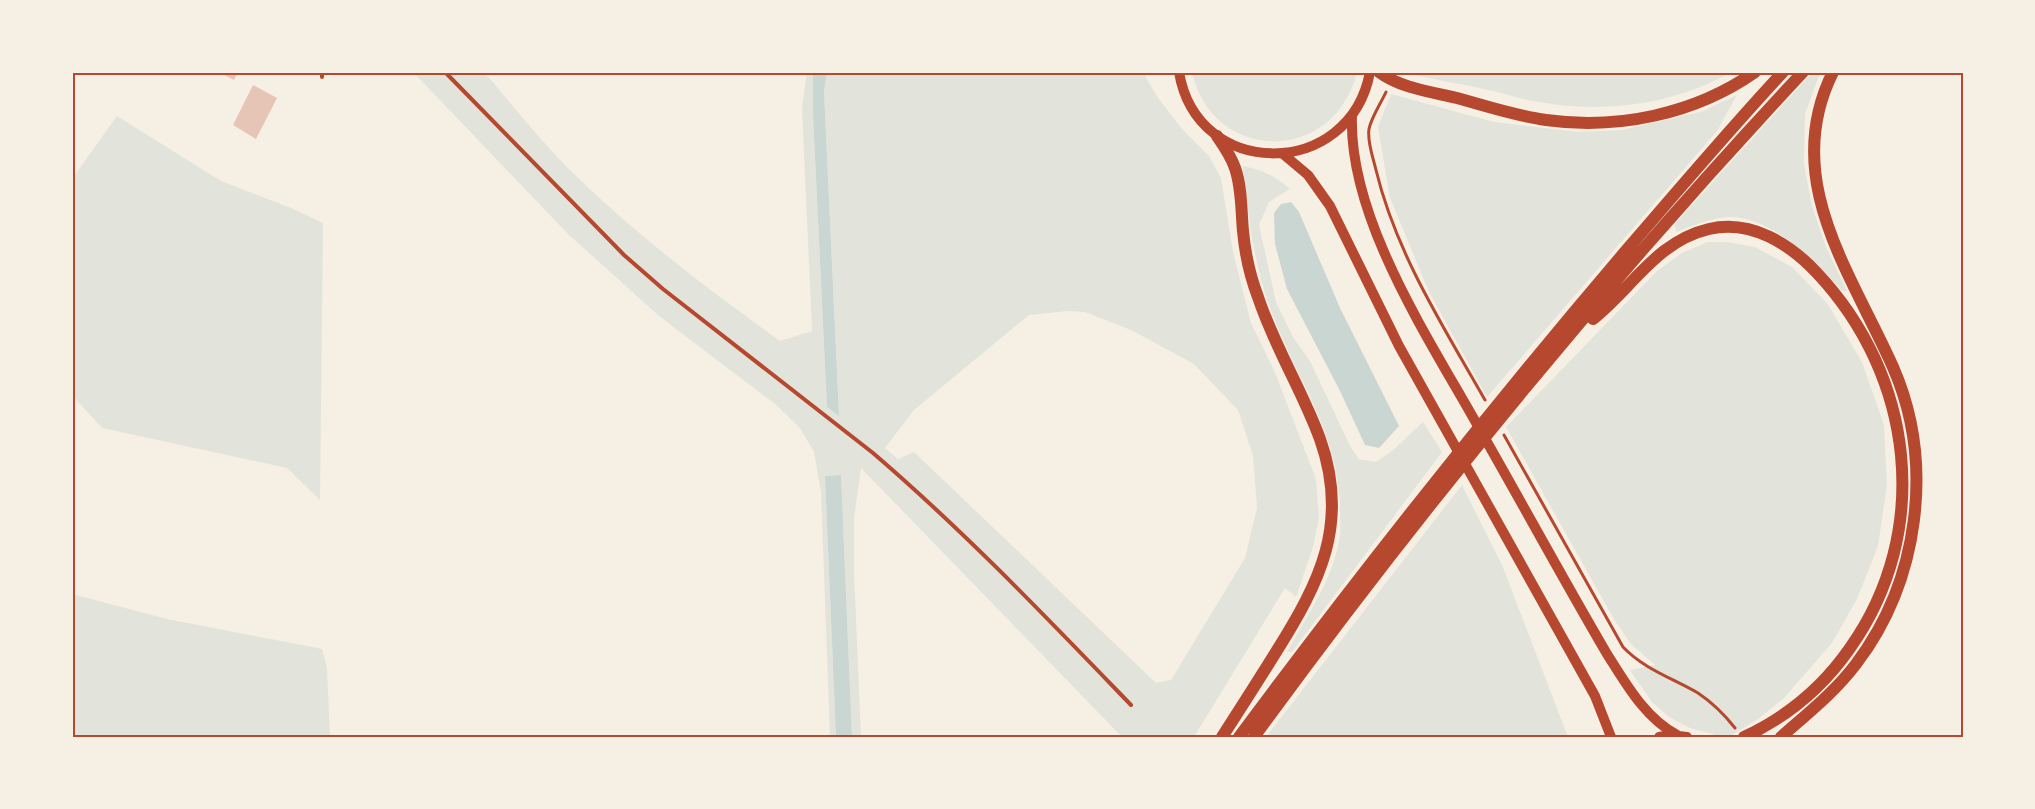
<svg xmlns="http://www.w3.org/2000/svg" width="2035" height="809" viewBox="0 0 2035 809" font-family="'DM Sans',sans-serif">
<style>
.green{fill:#e2e4dc;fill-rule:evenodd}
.water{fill:#c9d6d2}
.building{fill:#e6c5b7}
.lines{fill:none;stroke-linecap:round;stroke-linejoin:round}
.path{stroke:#b5482f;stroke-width:3}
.service{stroke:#b5482f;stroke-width:4}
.primary{stroke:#b5482f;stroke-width:10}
.trunk{stroke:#b5482f;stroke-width:12}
.neatline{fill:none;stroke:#b5482f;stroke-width:2}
</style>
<rect width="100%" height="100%" fill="#f6efe4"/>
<path class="green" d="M 413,72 L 484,72 C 511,103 536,136 565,165 C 631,231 705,287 780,341 L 812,331 L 802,108 L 807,72 L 813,72 L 813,115 L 827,407 L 839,415 L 824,91 L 827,72 L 1143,72 L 1156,95 L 1182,129 L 1209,156 L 1221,178 L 1233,252 L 1251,323 L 1274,370 L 1316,479 L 1319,518 L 1313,547 L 1296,597 L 1285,588 L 1194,737 L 1119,737 L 1120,735 L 861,468 L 854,518 L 854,572 L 861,737 L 852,737 L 841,475 L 825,476 L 836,737 L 830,737 L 821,492 L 814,452 L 800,428 L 775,404 L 659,316 L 568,234 ZM 1068,311 L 1085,312 L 1131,330 L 1194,364 L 1238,410 L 1253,456 L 1257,508 L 1245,558 L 1171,680 L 1156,683 L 914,452 L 898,459 L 885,448 L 914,410 L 1029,315 Z
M 1192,72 L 1357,72 C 1335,164 1213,165 1192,72 Z
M 1403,72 L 1732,72 C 1670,106 1601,114 1533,101 C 1516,98 1500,92 1484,89 C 1457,83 1430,79 1403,72 Z
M 1813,72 L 1820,73 L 1805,114 L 1804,164 L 1812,206 L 1826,247 L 1847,291 L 1842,291 C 1816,261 1774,219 1732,217 C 1713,217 1694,225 1677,232 L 1674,225 Z
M 1391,94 L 1494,122 L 1579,132 L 1621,130 L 1700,112 L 1737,95 L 1717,131 L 1487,397 L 1429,292 L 1390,198 L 1378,127 Z
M 117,116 L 221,181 L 291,208 L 323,223 L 320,500 L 287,468 L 102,428 L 72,395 L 72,179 Z
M 1243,166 C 1263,170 1275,176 1290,189 L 1269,202 L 1259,225 L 1276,302 L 1293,337 L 1310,361 L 1350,446 L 1359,459 L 1376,462 L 1392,451 L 1423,422 L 1442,452 L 1292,652 L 1287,652 C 1306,617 1332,581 1339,541 C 1341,534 1340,526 1340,519 C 1343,436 1295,379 1269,305 C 1253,260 1248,213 1243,166 Z
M 1708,242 L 1726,242 L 1755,247 L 1792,267 L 1827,303 L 1862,362 L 1884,425 L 1887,485 L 1878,546 L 1857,599 L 1832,643 L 1784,698 L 1758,719 L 1732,735 L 1716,735 L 1690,728 L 1669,717 L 1652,702 L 1630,670 L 1655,665 L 1631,644 L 1615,621 L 1506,427 L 1657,271 L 1682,253 Z
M 1462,485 L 1502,565 L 1568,737 L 1266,737 Z
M 72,594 L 167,619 L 322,649 L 327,668 L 330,737 L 72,737 Z"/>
<path class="water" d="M 813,72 L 827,72 L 824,91 L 839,416 L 827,407 L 813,115 Z
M 1291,202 L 1299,212 L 1340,308 L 1399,426 L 1379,448 L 1365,445 L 1340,391 L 1287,289 L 1275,244 L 1274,213 L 1281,204 Z
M 841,475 L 852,737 L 836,737 L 825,476 Z"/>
<path class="building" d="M 218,72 L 238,72 L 234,80 Z
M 253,85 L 277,98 L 256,139 L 233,125 Z"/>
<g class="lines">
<path class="path" d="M 1386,92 C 1381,103 1371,118 1369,129 C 1367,142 1373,157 1376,170 C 1396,253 1443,326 1485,400
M 1504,435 L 1623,647 C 1644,669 1672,678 1698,693 C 1713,703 1724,714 1735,728"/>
<path class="service" d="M 445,72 L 624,255 L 663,289 L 873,453 C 964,531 1047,618 1131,705
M 322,77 L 322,72"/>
<path class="primary" d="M 1179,72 C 1197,181 1350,180 1370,72
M 1352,115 C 1348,219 1430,340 1479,428 C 1522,503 1563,579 1607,654 C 1626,684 1645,718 1677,735
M 1283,154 L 1308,175 L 1330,206 L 1399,346 L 1595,696 L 1611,737
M 1659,737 L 1670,735 L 1687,737"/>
<path class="trunk" d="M 1379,72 C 1400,88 1432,92 1457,98 C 1486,106 1516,116 1546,120 C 1618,130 1695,114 1755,72
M 1217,136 C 1224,146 1231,156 1235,168 C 1242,188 1241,210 1243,231 C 1245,253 1250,276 1258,297 C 1274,346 1302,390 1320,439 C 1350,523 1320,582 1276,652 C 1258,681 1240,709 1222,737
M 1593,319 C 1632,288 1657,241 1709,229 C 1751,219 1790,244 1817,273 C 1914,376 1933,531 1850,648 C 1823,687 1787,717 1744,737
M 1239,737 C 1364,569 1494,405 1630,246 C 1680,188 1730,129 1783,72
M 1254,737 C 1423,505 1607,282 1803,72
M 1781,737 C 1807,714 1835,692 1856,664 C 1919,581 1935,463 1893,367 C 1850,271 1780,178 1833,72"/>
</g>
<rect width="2035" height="809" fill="none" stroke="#f6efe4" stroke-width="147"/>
<rect x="74" y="74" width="1888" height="662" class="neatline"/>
</svg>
